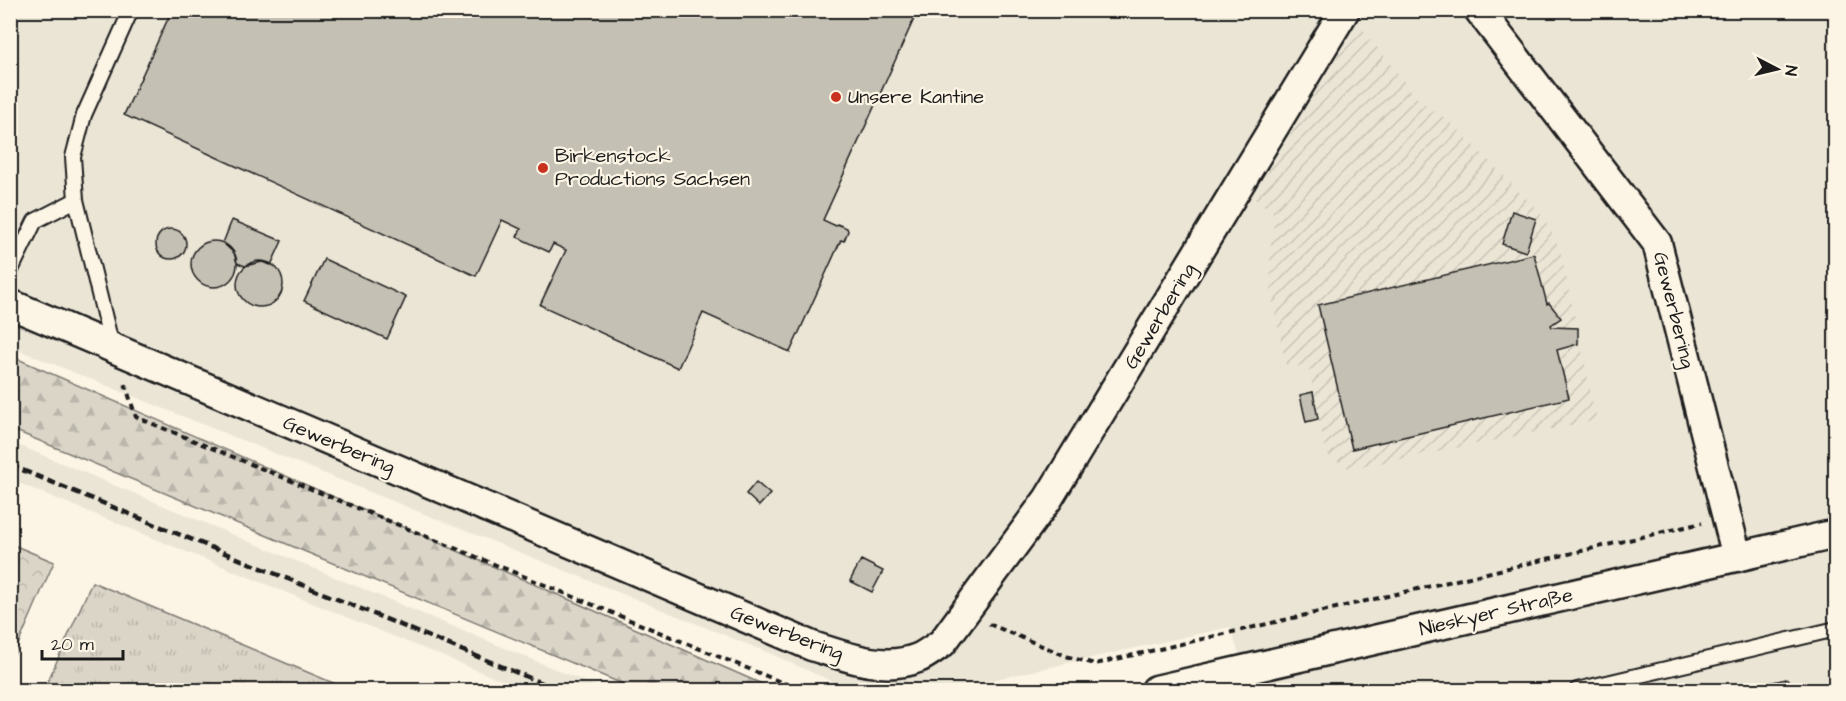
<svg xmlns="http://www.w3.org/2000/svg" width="1846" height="701" viewBox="0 0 1846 701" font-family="'Architects Daughter',sans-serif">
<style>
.built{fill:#ebe5d6}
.industrial{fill:url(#industrial-furrows)}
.grass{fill:url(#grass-tufts);stroke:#7c7872;stroke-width:1.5}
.forest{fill:url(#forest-firs);stroke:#7c7872;stroke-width:1.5}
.park{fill:url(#park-crowns);stroke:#7c7872;stroke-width:1.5}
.building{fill:#c4c0b3;stroke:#1c1c1c;stroke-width:1.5}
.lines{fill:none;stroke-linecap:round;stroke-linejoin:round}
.lane-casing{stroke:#1c1c1c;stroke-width:18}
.street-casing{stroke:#1c1c1c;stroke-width:33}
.path{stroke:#1c1c1c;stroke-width:4;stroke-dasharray:6 4.5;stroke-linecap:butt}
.lane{stroke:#fcf5e5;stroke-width:14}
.street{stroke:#fcf5e5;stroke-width:28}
.rail{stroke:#1c1c1c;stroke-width:4.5;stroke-dasharray:9 4.5;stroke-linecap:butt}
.poi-dot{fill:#c8321e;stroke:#fcf5e5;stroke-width:2}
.labels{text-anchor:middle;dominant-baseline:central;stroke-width:4.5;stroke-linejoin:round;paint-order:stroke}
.poi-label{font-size:20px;fill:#1c1c1c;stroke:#fcf5e5;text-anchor:start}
.street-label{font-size:20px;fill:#1c1c1c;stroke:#fcf5e5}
</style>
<defs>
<pattern id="industrial-furrows" width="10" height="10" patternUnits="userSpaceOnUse" patternTransform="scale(1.5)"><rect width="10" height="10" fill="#ebe5d6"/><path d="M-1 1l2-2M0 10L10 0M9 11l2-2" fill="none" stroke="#c9c4b7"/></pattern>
<pattern id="grass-tufts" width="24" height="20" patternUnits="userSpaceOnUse" patternTransform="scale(1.5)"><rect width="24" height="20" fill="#dbd5c8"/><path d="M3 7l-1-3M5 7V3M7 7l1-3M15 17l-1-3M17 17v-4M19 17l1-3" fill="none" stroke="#bbb6ab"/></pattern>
<pattern id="forest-firs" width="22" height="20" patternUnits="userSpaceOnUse" patternTransform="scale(1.5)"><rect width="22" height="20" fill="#dbd5c8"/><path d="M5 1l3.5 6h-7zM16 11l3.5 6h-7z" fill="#bbb6ab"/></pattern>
<pattern id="park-crowns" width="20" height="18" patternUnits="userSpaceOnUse" patternTransform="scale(1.5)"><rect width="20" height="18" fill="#dbd5c8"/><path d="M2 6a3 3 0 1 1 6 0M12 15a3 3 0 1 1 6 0" fill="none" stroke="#bbb6ab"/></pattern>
</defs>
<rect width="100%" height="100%" fill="#fcf5e5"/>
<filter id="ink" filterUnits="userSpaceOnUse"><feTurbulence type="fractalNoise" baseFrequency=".0167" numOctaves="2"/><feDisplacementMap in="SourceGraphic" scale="12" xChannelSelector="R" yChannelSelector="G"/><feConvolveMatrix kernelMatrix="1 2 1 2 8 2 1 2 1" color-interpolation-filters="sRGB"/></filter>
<g filter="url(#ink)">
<path class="built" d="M 10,11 L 1835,11 L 1835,690 L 1251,690 L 1230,627 L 947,690 L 851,690 L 769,653 L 11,347 Z
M 11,442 L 605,690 L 525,690 L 11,480 Z"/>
<path class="industrial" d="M 1358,23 L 1418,99 L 1452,123 L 1543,216 L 1560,249 L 1597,420 L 1350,469 L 1326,454 L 1308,364 L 1287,369 L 1271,294 L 1270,251 L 1275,214 L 1253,197 Z"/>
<path class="grass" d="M 92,582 L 350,690 L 44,690 Z"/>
<path class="forest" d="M 10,356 L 11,356 L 776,690 L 637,690 L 11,429 Z"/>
<path class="park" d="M 11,544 L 54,562 L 11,661 Z"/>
<path class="building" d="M 172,10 L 918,10 L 823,220 L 836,226 L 837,224 L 847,228 L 848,231 L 844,241 L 841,240 L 790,352 L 703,313 L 678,368 L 540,305 L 566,250 L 553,244 L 549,252 L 517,237 L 521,229 L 502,220 L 476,276 L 124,115 Z
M 1512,211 L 1536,219 L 1526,252 L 1502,244 Z
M 232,220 L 282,241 L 271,265 L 262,262 L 245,266 L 237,263 L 234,253 L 223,243 Z
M156 244a15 15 0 1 1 30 0a15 15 0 1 1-30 0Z
M191 264a23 23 0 1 1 46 0a23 23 0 1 1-46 0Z
M 1534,254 L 1547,304 L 1549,303 L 1561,318 L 1551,325 L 1552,327 L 1578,328 L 1578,344 L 1557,350 L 1569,398 L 1352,449 L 1318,305 Z
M 324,259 L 406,297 L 387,339 L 304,301 Z
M237 284a23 23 0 1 1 46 0a23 23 0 1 1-46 0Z
M 1313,392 L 1318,419 L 1306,422 L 1300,395 Z
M 756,482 L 770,494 L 759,506 L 746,494 Z
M 861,560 L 883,571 L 872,592 L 850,581 Z
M 1786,679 L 1792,683 L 1794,690 L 1761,690 L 1760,685 Z"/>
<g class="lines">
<defs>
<path id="lane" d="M 10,272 L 35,221 L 76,200
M 112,347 L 76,200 L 73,157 L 84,115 L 131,10
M 1577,690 L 1836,629"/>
<path id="street" d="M 1479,10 L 1657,243 L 1737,557
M 10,304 L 812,646 C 845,656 883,672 918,658 C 926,655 934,648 942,643 L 1048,499 L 1345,10
M 1156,690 L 1836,534"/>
</defs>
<use href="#lane" class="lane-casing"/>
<use href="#street" class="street-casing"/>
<path class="path" d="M 125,384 L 136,417 L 788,685 L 795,690
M 989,624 L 1069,657 L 1095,664 L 1702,523"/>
<use href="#lane" class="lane"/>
<use href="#street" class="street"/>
<path class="rail" d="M 10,465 L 559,690"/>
</g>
</g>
<g class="poi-dot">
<circle cx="836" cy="97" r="6"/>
<circle cx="543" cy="168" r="6"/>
</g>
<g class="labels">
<g class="poi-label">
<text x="848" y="97">Unsere Kantine</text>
<text x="555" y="156">Birkenstock<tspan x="555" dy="23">Productions Sachsen</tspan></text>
</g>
<g class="street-label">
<text transform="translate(1674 310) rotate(76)">Gewerbering</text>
<text transform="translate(1160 316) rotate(-59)">Gewerbering</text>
<text transform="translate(339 445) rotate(23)">Gewerbering</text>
<text transform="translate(1496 612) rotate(-13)">Nieskyer Straße</text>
<text transform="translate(787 633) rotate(21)">Gewerbering</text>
</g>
</g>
<rect width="1846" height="701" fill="none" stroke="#fcf5e5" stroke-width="36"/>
<rect x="18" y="18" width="1810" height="665" fill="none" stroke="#1c1c1c" stroke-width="2" filter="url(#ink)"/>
<g transform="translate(1777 69) rotate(97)" stroke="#fcf5e5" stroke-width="4.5" paint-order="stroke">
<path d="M0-4.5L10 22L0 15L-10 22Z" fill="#1c1c1c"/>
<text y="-9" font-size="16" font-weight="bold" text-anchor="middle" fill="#1c1c1c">N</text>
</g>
<path d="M42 650v9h81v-9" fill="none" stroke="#1c1c1c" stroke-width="3"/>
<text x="51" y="650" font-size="18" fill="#1c1c1c" stroke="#fcf5e5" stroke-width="4.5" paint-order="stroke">20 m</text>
</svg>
